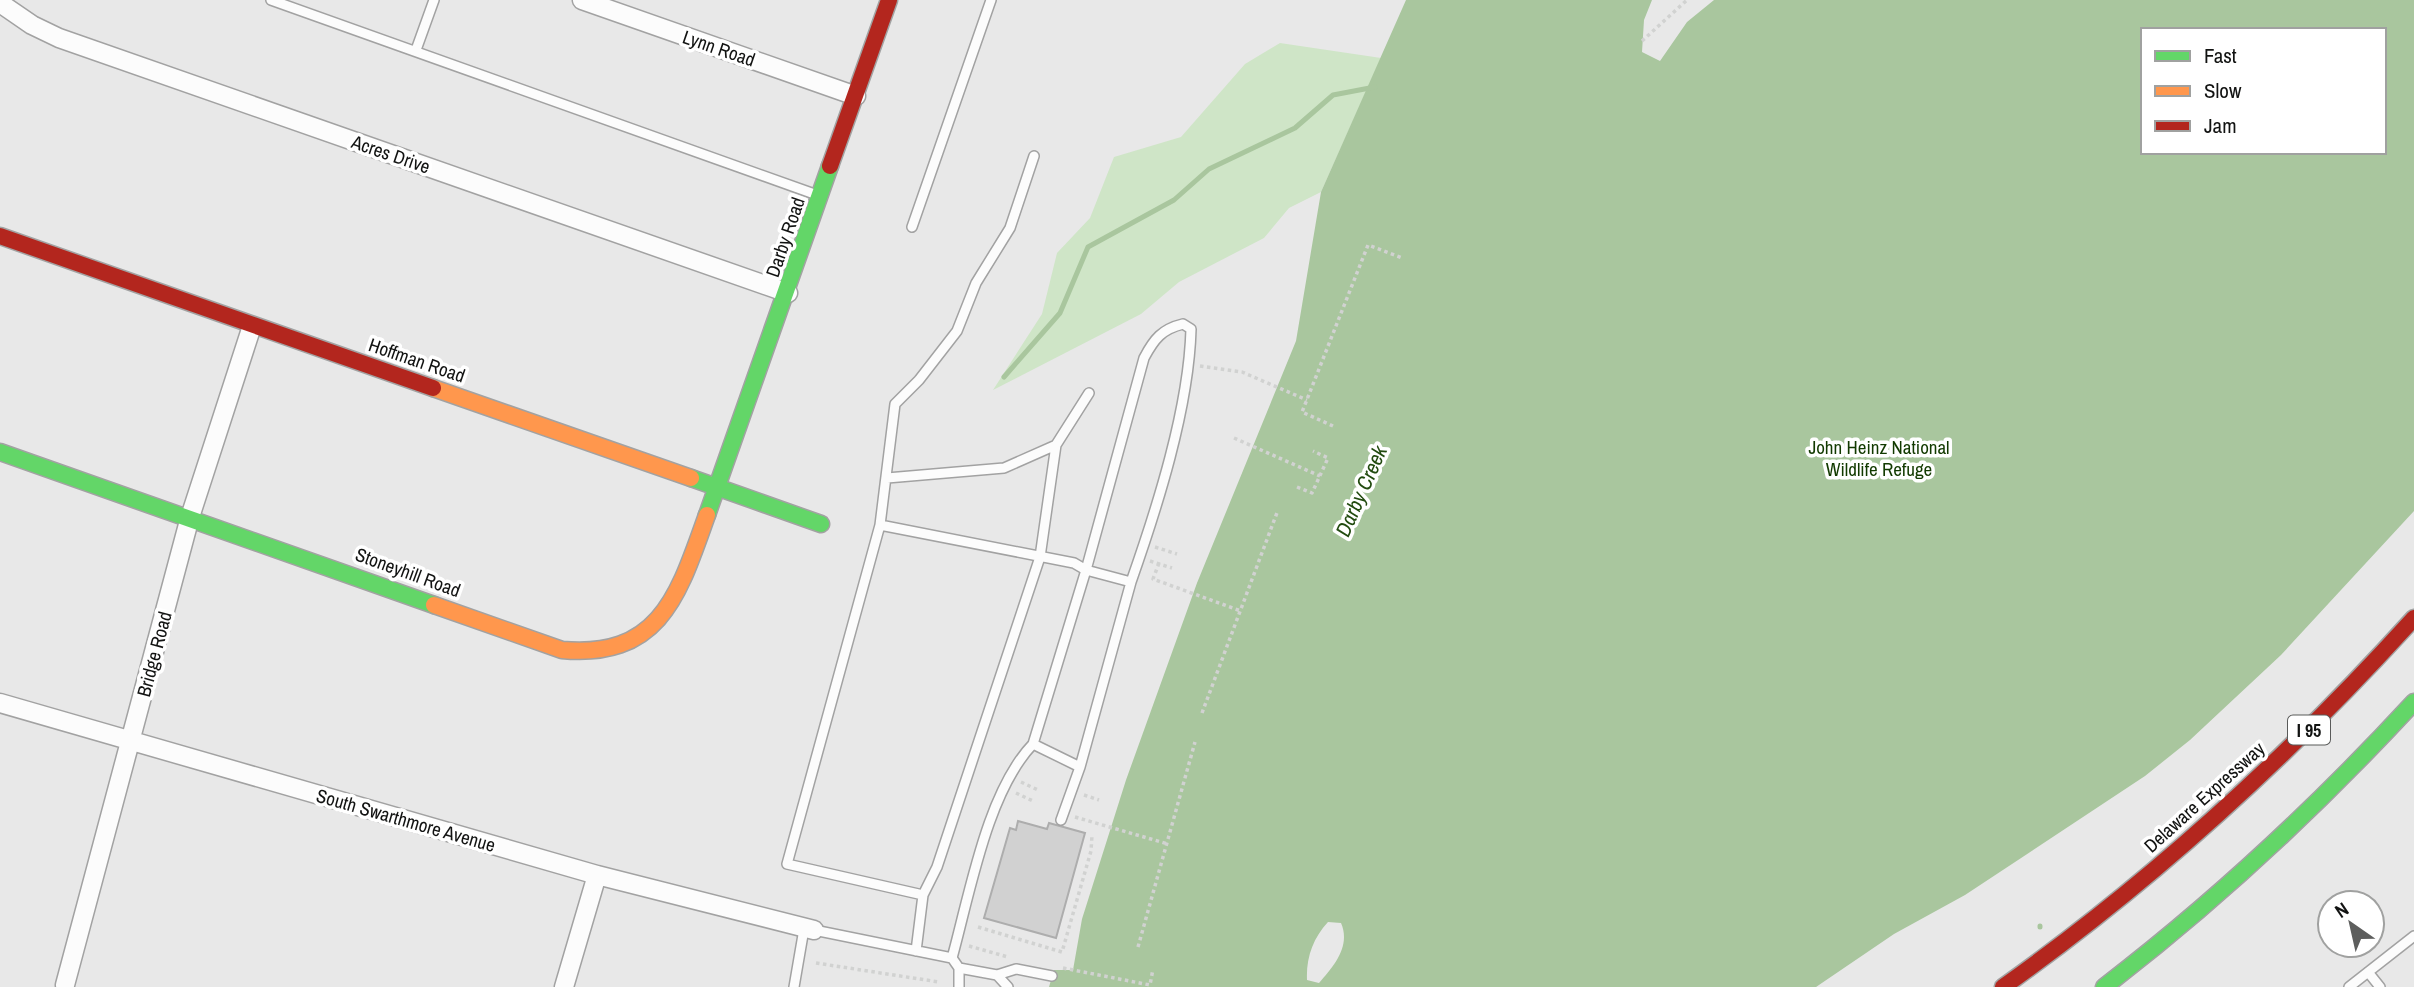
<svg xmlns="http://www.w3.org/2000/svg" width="2414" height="987" viewBox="0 0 2414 987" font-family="'Archivo Narrow',sans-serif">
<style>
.green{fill:#cfe5c7}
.water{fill:#a9c69e;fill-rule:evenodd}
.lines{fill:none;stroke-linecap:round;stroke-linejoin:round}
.stream{stroke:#a9c69e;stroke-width:5}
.building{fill:#d1d1d1;stroke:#adadad;stroke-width:2}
.lane-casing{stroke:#a2a2a2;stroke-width:12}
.street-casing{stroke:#a2a2a2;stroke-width:21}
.fast-casing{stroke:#a2a2a2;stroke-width:19}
.slow-casing{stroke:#a2a2a2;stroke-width:19}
.jam-casing{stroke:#a2a2a2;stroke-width:19}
.path{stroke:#d1d2d1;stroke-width:3.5;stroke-dasharray:3.5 3.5;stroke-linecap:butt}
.lane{stroke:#fcfcfc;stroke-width:9}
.street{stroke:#fcfcfc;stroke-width:18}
.fast{stroke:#63d668;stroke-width:16}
.slow{stroke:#ff974d;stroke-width:16}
.jam{stroke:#b3261e;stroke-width:16}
.labels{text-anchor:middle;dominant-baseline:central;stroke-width:7;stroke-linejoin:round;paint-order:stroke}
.shield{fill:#fff;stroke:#595a59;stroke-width:2}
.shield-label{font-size:18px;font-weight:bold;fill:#121312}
.street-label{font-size:19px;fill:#121312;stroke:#fff}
.park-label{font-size:19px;fill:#123a00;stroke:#fff}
.water-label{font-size:21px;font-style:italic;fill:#224b10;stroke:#fff}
</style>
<rect width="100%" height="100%" fill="#e8e8e8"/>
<path class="green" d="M 1280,43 L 1381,58 L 1321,192 L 1289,208 L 1264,238 L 1179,282 L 1141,314 L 993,390 L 1042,314 L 1057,253 L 1090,218 L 1114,157 L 1181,137 L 1245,64 Z"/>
<path class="water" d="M 1406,0 L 1652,0 L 1644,20 L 1642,52 L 1660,61 L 1687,22 L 1714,0 L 2414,0 L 2414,511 L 2281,655 L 2190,740 L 2145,776 L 1965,895 L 1894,934 L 1816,987 L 1049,987 L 1054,970 L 1073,970 L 1082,919 L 1126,780 L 1197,583 L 1296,341 L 1321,192 ZM 2143,30 L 2384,30 L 2384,152 L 2143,152 ZM 1328,922 L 1341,923 C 1351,946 1334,966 1319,983 L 1307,980 C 1306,958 1313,938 1328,922 Z"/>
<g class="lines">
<path class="stream" d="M 1004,377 L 1060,313 L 1088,247 L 1174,200 L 1209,169 L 1295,128 L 1333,95 L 1375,87
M 2040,926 L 2040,927"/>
</g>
<path class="building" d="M 1018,821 L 1047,829 L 1049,823 L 1085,833 L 1056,938 L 984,918 L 1010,828 L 1016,830 Z"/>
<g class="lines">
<defs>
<path id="lane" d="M 271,0 L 820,196
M 416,50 L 434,0
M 912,227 L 991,0
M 1089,393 L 1056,445 L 1040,557 L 937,867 L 923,895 L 787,864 L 880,525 L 1074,563 L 1086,570 L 1144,358 C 1154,339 1162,329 1183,324 L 1191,329 C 1189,408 1157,508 1131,582
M 887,478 L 1004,468 L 1056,445
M 880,525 L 895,404 L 919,380 L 957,331 L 976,283 L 1010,228 L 1034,156
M 1061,820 L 1080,767
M 814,930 L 952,958 L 959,968 L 959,987
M 916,951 L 923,895
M 952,958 C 970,893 987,792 1033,744 L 1086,570 L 1131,582 L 1080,767 L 1033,744
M 959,968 L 997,975 L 1008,987
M 2368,972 L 2380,987
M 997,975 L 1016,969 L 1052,976
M 794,987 L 804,929
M 2349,987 L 2414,936"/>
<path id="street" d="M 582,0 L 856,96
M 0,3 L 32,25 L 59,38 L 788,293
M 0,703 L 597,875 L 814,930
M 65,985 L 190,517 L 252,326
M 564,987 L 597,875"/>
<path id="fast" d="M 0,452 L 434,605
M 691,478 L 821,524
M 707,515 L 830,166
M 2104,987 C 2216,901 2318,806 2414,702"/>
<path id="slow" d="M 433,388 L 691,478
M 434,605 L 562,650 C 661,659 679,593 707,515"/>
<path id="jam" d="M 830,166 L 889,0
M 0,236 L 433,388
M 2003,987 C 2155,879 2289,756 2414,618"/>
</defs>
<use href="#lane" class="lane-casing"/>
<use href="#street" class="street-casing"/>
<use href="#fast" class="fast-casing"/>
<use href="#slow" class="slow-casing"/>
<use href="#jam" class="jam-casing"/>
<path class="path" d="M 1642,41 L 1687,0
M 1200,366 L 1242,372 L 1307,400
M 1333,426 L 1302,412 L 1368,245 L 1402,258
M 1234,438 L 1320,476
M 1297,487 L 1312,493 L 1328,458 L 1313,451
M 1155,547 L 1177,554
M 1150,561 L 1172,568
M 1159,563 L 1153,579 L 1241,611
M 1202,713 L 1278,510
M 1021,782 L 1038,790
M 1016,793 L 1033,801
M 1084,795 L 1099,800
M 1075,817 L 1168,844
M 978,927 L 1062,952 L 1091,851 L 1092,835
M 969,946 L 1008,957
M 1138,947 L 1195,742
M 816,963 L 939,982
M 1063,968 L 1150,985 L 1153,969"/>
<use href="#lane" class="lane"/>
<use href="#street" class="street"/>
<use href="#fast" class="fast"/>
<use href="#slow" class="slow"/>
<use href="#jam" class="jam"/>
</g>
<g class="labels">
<rect class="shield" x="2288" y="715.5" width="42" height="29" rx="5"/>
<g class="shield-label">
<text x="2309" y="730">I 95</text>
</g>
<g class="street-label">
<text transform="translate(719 48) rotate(19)">Lynn Road</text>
<text transform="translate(391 154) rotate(19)">Acres Drive</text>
<text transform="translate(785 237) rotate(-71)">Darby Road</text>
<text transform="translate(417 360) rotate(19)">Hoffman Road</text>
<text transform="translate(408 572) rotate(20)">Stoneyhill Road</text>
<text transform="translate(154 654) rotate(-75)">Bridge Road</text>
<text transform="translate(2204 797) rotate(-42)">Delaware Expressway</text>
<text transform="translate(406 820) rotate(16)">South Swarthmore Avenue</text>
</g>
<g class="park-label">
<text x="1879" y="447">John Heinz National<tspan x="1879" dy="22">Wildlife Refuge</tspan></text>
</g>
<g class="water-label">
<text transform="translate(1361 491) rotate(-66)">Darby Creek</text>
</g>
</g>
<rect x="2141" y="28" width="245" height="126" fill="#ffffff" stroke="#a0a1a0" stroke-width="2"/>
<rect x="2155" y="51" width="35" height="10" fill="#63d668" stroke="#a0a1a0" stroke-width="2"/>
<text x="2204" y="63" font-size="21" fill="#121312">Fast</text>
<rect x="2155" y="86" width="35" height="10" fill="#ff974d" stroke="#a0a1a0" stroke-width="2"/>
<text x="2204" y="98" font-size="21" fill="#121312">Slow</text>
<rect x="2155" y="121" width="35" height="10" fill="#b3261e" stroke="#a0a1a0" stroke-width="2"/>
<text x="2204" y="133" font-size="21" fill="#121312">Jam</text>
<g transform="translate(2351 924) rotate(326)"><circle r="33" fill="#ffffff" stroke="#a0a1a0" stroke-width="2"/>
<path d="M0-5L12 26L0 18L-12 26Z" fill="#5d5e5d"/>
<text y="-10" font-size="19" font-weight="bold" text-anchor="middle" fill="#121312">N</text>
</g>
</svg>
